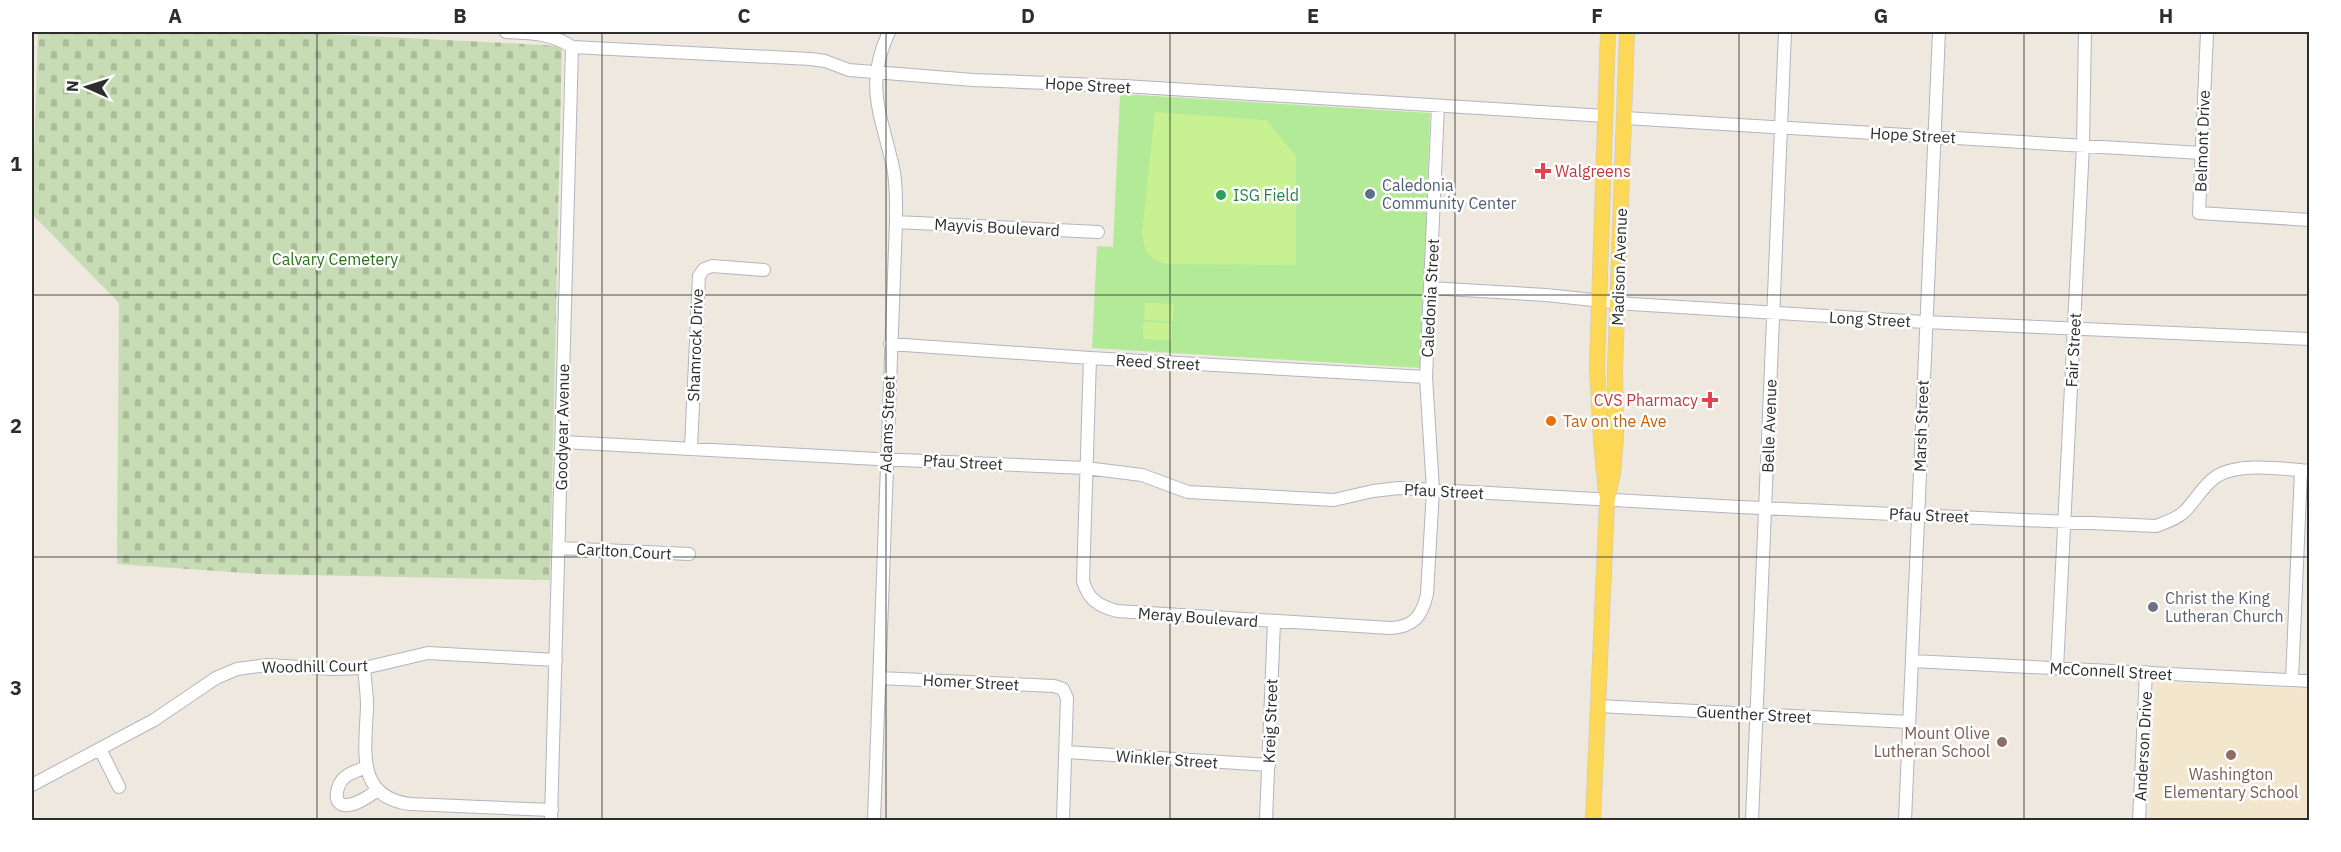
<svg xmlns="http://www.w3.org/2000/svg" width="2341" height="852" viewBox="0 0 2341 852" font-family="'IBM Plex Sans',sans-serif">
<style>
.education{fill:#f2e6cd}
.grass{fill:#b2ea97}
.cemetery{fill:url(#cemetery-stones)}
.pitch{fill:#c8f292}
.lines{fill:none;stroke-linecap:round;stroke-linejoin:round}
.minor-casing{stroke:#b2b5c1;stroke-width:14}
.major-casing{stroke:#c8c8c8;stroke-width:16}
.minor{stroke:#fff;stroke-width:12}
.major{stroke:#fdd756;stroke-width:15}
.grid{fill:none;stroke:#2d2d2d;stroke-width:1.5;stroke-opacity:0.55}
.health-dot{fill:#e0444e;stroke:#fff;stroke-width:2}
.service-dot{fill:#5c6f8a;stroke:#fff;stroke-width:2}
.leisure-dot{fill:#2e9e5b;stroke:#fff;stroke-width:2}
.food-dot{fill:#e8710a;stroke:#fff;stroke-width:2}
.worship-dot{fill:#6b7280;stroke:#fff;stroke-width:2}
.education-dot{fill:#8d6e63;stroke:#fff;stroke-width:2}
.labels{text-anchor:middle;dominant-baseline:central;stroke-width:5;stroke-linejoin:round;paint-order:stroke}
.street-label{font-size:16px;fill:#2d2d2d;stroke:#fff}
.health-label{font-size:16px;fill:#be3a42;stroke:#fff;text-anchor:start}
.service-label{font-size:16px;fill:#4e5e75;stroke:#fff;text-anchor:start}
.leisure-label{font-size:16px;fill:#27864d;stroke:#fff;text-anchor:start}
.park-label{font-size:16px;fill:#277214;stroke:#fff}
.food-label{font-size:16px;fill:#c56008;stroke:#fff;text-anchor:start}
.worship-label{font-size:16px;fill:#5b616d;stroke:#fff;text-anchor:start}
.education-label{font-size:16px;fill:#785e54;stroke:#fff;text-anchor:end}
.neatline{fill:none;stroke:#2d2d2d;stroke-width:2}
.grid-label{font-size:20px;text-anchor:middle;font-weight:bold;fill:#2d2d2d}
</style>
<defs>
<pattern id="cemetery-stones" width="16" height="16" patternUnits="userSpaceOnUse" patternTransform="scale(1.5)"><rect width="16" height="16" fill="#c7dbb4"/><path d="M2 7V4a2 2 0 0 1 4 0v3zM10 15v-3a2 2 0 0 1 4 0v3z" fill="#abbc9b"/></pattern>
</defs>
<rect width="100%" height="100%" fill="#efe8de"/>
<path class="education" d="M 2156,682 L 2309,689 L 2309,820 L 2150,820 Z"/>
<path class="grass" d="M 1120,94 L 1430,113 L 1421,368 L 1092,348 L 1097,246 L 1113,247 Z"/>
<path class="cemetery" d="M 38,32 L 287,32 L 562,46 L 550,580 L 259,574 L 117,564 L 119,303 L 32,214 Z"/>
<path class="pitch" d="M 1155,112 L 1266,120 L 1296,156 L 1296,265 L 1167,264 C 1150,261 1144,250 1142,233 Z
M 1145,303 L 1174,304 L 1173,321 L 1144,320 Z
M 1143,322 L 1172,323 L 1172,340 L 1143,339 Z"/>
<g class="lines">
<defs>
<path id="minor" d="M 506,32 C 530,33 552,33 572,47 L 551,820
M 2207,32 L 2199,213 L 2310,220
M 572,47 L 811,59 L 825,61 L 849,70 L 973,80 L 1124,86 L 1606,116
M 1625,118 L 2201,153
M 896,222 L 1098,232
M 1430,288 L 1546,295 L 1631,304 L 1925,322 L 2310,339
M 890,344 L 1090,358 L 1426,377
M 1090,358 L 1083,581 C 1088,599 1098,606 1117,611 L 1390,628 C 1414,627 1422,616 1427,594 L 1433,490 L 1426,377 L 1438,106
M 563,442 L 877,459 L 1086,468 L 1142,475 L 1188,492 L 1334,500 L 1373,491 L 1399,488 L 1739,507 L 2156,526 C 2166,522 2177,519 2185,511 C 2196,500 2203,485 2217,476 C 2240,462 2283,469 2310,471
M 691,448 L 699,276 L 704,269 L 712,266 L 764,270
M 559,548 L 689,554
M 1912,661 L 2310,681
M 364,668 C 365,680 367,693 367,706 C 366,747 354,797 410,804 L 552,810
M 2057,668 L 2083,145 L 2085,32
M 879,678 L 1054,686 L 1063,689 L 1067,698 L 1063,820
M 2292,680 L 2301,470
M 1598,706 L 1909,722
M 100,749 L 119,787
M 1066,752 L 1269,765
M 367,767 C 359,770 351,772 345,777 C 336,784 331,807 348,805 C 359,804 370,795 378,790
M 32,785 L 154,720 L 216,678 L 237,669 L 268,665 L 332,669 L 364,668 L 428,653 L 556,660
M 874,820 L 896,222 C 896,204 897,185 893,167 C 881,114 864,85 889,32
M 1266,820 L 1274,622
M 1752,820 L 1785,32
M 1905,820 L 1939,32
M 2139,820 L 2146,672"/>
<path id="major" d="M 1606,492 L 1601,440 L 1597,366 L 1608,32
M 1593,820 L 1607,501 L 1613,473 L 1616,438 L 1615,369 L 1627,32"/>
</defs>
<use href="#minor" class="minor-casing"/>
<use href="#major" class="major-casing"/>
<use href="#minor" class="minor"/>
<use href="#major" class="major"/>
</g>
<path class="grid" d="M 317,32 L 317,820M 602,32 L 602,820M 886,32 L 886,820M 1170,32 L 1170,820M 1455,32 L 1455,820M 1739,32 L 1739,820M 2024,32 L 2024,820M 32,295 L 2310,295M 32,557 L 2310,557"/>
<g class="health-dot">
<path d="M1540 162h6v6h6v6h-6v6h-6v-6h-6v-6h6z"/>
<path d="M1707 391h6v6h6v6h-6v6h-6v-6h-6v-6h6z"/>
</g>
<circle class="service-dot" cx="1370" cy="194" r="6"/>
<circle class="leisure-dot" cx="1221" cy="195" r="6"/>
<circle class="food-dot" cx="1551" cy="421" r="6"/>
<circle class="worship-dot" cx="2153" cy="607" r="6"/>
<g class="education-dot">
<circle cx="2002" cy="742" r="6"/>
<circle cx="2231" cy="755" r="6"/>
</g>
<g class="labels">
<g class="street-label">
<text transform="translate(1088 85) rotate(3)">Hope Street</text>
<text transform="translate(1913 135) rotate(3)">Hope Street</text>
<text transform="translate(2202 141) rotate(-88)">Belmont Drive</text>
<text transform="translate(997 227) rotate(3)">Mayvis Boulevard</text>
<text transform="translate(1619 267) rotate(-88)">Madison Avenue</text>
<text transform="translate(1430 298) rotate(-87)">Caledonia Street</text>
<text transform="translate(1870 319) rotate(3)">Long Street</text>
<text transform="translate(695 345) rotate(-88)">Shamrock Drive</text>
<text transform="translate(2073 350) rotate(-87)">Fair Street</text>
<text transform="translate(1158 362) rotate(3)">Reed Street</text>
<text transform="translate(887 424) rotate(-88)">Adams Street</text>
<text transform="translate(1769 426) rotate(-88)">Belle Avenue</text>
<text transform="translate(1921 426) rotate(-88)">Marsh Street</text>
<text transform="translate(562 427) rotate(-89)">Goodyear Avenue</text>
<text transform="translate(963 462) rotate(3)">Pfau Street</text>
<text transform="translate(1444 491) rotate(3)">Pfau Street</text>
<text transform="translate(1929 515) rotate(2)">Pfau Street</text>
<text transform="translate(624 551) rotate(3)">Carlton Court</text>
<text transform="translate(1198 617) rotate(4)">Meray Boulevard</text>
<text transform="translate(315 666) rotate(-1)">Woodhill Court</text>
<text transform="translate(2111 671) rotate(3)">McConnell Street</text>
<text transform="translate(971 682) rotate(3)">Homer Street</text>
<text transform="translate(1754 714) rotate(3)">Guenther Street</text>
<text transform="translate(1270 721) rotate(-88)">Kreig Street</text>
<text transform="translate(2143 746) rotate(-87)">Anderson Drive</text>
<text transform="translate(1167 759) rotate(4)">Winkler Street</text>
</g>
<g class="health-label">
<text x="1555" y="171">Walgreens</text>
<text x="1698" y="400" text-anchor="end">CVS Pharmacy</text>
</g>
<g class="service-label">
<text x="1382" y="185">Caledonia<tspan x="1382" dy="18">Community Center</tspan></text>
</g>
<g class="leisure-label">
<text x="1233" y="195">ISG Field</text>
</g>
<g class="park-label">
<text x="335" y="259">Calvary Cemetery</text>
</g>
<g class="food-label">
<text x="1563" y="421">Tav on the Ave</text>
</g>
<g class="worship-label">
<text x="2165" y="598">Christ the King<tspan x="2165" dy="18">Lutheran Church</tspan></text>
</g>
<g class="education-label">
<text x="1990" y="733">Mount Olive<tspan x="1990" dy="18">Lutheran School</tspan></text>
<text x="2231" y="774" text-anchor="middle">Washington<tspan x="2231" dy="18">Elementary School</tspan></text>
</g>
</g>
<rect width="2341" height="852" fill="none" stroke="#ffffff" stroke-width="66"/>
<g transform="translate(87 87) rotate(273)" stroke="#ffffff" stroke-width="4.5" paint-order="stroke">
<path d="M0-4.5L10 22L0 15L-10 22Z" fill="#2d2d2d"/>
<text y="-9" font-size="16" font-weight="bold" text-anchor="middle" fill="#2d2d2d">N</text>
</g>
<rect x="33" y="33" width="2275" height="786" class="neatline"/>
<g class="grid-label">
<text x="175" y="23">A</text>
<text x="460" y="23">B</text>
<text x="744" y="23">C</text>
<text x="1028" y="23">D</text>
<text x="1313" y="23">E</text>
<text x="1597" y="23">F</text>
<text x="1881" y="23">G</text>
<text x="2166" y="23">H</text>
<text x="16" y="171">1</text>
<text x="16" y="433">2</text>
<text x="16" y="695">3</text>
</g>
</svg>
